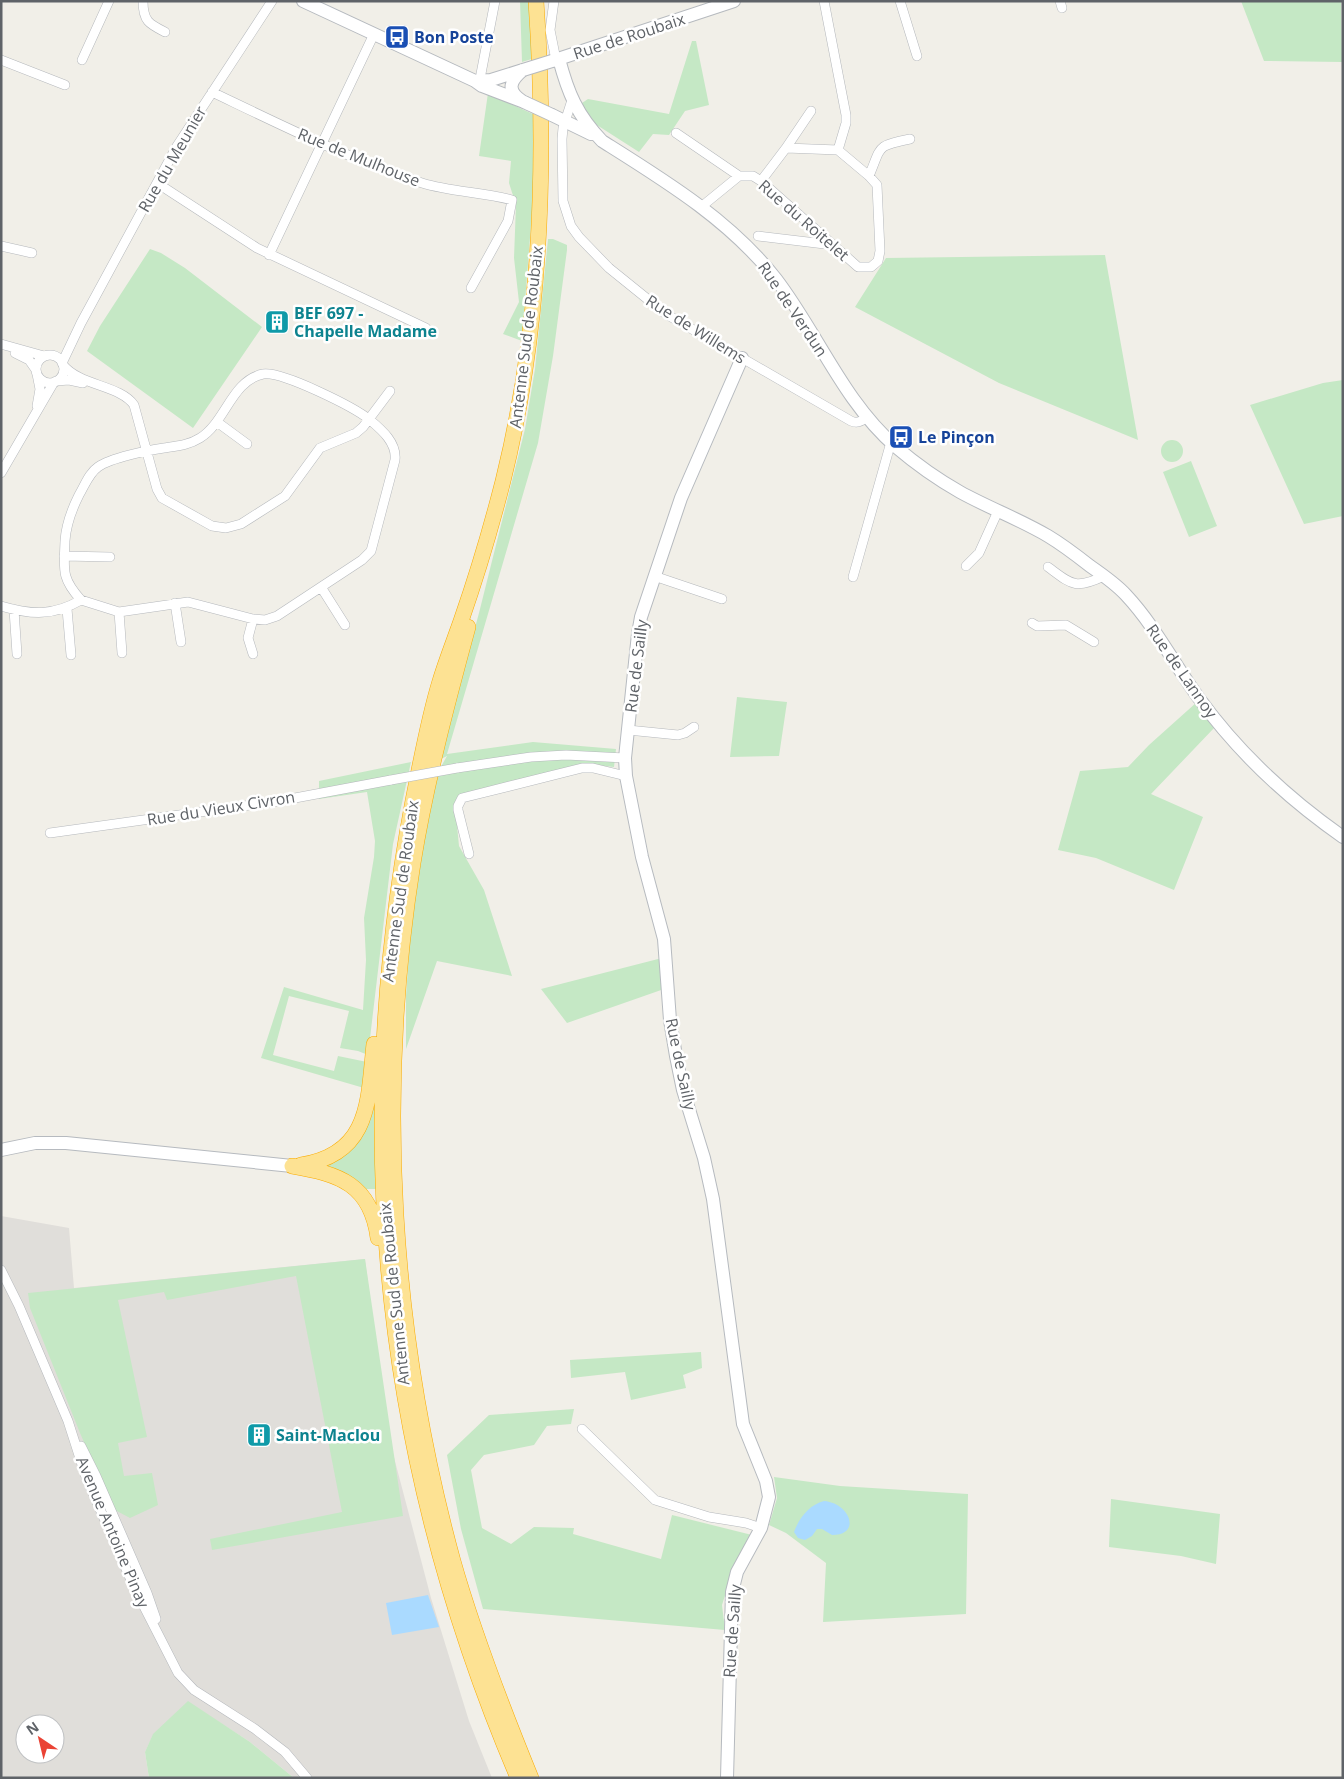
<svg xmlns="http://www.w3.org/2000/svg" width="1344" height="1779" viewBox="0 0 1344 1779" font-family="'Open Sans',sans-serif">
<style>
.industrial{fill:#e0deda;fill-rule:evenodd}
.green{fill:#c5e8c5}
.water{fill:#aadaff}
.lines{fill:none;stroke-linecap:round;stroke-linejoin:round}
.street-casing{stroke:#b5b8bc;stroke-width:10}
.secondary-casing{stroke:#b6babf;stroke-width:14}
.highway-casing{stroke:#f9ab00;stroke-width:16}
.street{stroke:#fff;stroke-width:9}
.secondary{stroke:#fff;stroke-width:12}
.highway{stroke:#fde293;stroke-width:15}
.street-bridge-casing{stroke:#b5b8bc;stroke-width:10;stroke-linecap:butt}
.secondary-bridge-casing{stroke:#b6babf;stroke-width:14;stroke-linecap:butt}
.street-bridge{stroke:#fff;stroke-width:9}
.secondary-bridge{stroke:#fff;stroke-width:12}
.labels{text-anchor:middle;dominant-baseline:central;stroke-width:5;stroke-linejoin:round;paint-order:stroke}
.street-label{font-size:16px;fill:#5f6368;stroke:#fff}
.transit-label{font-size:16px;font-weight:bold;fill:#164399;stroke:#fff;text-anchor:start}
.culture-label{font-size:16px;font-weight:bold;fill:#0d838f;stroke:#fff;text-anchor:start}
</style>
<rect width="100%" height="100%" fill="#f1efe8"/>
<path class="industrial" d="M 1,1216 L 69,1228 L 74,1288 L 365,1259 L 386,1427 L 431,1598 L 469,1721 L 492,1778 L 294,1778 L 250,1742 L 188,1702 L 153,1735 L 145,1752 L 149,1778 L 1,1778 ZM 25,1724 L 55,1724 L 55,1754 L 25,1754 Z"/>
<path class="green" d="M 520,1 L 532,1 L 535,58 L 522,62 Z
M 1241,1 L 1341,1 L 1342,62 L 1264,61 Z
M 692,41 L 696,41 L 709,105 L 685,111 L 669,135 L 653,134 L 639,152 L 589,120 L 582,103 L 588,99 L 669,114 Z
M 488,93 L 537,116 L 534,186 L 522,341 L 503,334 L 519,302 L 514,258 L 516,205 L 509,183 L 511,161 L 479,156 Z
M 548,239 L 553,239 L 567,245 L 567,250 L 553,356 L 538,443 L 447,754 L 533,742 L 616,749 L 614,767 L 586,764 L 455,805 L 459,846 L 484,890 L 512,976 L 437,961 L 406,1049 L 406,996 L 411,923 L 434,779 L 447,756 L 439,760 L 479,613 L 525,429 L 535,369 Z
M 150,249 L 161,253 L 185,268 L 262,327 L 193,428 L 87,351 L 100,326 Z
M 1105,255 L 1138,440 L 999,383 L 855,307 L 886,258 Z
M 1343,380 L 1343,516 L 1304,524 L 1250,405 L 1323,383 Z
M1161 451a11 11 0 1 1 22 0a11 11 0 1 1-22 0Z
M 1191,461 L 1217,526 L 1189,537 L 1163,472 Z
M 737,697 L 787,702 L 779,756 L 730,757 Z
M 1197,702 L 1215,727 L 1151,794 L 1203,817 L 1174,890 L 1096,858 L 1058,850 L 1080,771 L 1128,767 L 1149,745 Z
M 411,762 L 393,844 L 368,1055 L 358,1051 L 340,1048 L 349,1011 L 289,996 L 273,1055 L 334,1071 L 338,1056 L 367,1062 L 364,1088 L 261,1058 L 284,987 L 363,1010 L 366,960 L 364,918 L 374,857 L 375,841 L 367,792 L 319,799 L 319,781 Z
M 662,958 L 664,989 L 567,1023 L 541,989 Z
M 376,1090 L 379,1189 L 363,1189 L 321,1167 L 337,1157 Z
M 365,1259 L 403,1516 L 212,1550 L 210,1539 L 342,1512 L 296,1276 L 167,1300 L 164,1292 L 118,1300 L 147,1437 L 118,1443 L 124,1476 L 152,1473 L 158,1505 L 130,1518 L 113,1509 L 80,1433 L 30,1308 L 28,1293 Z
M 701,1352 L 702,1368 L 683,1375 L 686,1388 L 631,1400 L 625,1372 L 571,1378 L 570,1360 Z
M 574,1409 L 571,1424 L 547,1426 L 534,1445 L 484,1455 L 471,1470 L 482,1528 L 511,1544 L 534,1527 L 574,1528 L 573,1534 L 661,1559 L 672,1515 L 752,1535 L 728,1586 L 722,1605 L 725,1630 L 483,1609 L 461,1529 L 447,1455 L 489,1415 Z
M 774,1477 L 840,1486 L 968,1494 L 966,1614 L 823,1622 L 826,1563 L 786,1533 L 769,1525 L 777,1498 Z
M 1111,1499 L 1220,1514 L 1216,1564 L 1181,1556 L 1109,1547 Z
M 188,1701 L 250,1742 L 294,1778 L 149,1778 L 145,1752 L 153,1734 Z"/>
<path class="water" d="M 824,1501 C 850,1503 862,1535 832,1535 L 822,1529 L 817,1529 L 812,1536 L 805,1540 L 798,1538 L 794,1532 C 799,1518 809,1505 824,1501 Z
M 428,1595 L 439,1627 L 392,1635 L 386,1603 Z"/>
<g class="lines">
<defs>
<path id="street" d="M 143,1 C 143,21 149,24 165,32
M 554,1 L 550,30 L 556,60
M 900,1 L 917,56
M 1060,1 L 1062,8
M 1,60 L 65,85
M 82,60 L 109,1
M 479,84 L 495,1
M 212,92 C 281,125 349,159 422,183 C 451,192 483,192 512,200 L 508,221 L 471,288
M 571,103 L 563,128 L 562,139 L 563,201 L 571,226 L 579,237 L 609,268 L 666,314 L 851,421 C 858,424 861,421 868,417
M 811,111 L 786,148 L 838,150
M 676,133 L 739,176
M 869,176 C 882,145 876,146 910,139
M 761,181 L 786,148
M 157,183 L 257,248 L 426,328
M 701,207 L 739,176 L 753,176 L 761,181 L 858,267 L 871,267 L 878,261 L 880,251 L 877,185 L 869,176 L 838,150 L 846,123 L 846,115 L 824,1
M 758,236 L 833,245
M 1,246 L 32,253
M 269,255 L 374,34
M 1,344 L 44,356
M 15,353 L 29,360 L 36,370
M36 369a14 14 0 1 1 28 0a14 14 0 1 1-28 0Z
M 62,363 L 81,323 L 177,146 L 272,1
M 63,365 C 80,386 120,385 134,405 L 157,489 L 162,498 L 212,526 L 226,528 L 241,524 L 285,496 L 320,448 L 356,433 L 363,427 L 390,391
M 56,381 L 69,380 L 83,383
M 37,406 L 40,389 L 37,374
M 217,422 L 247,444
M 1,473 L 54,382
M 64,556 L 110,557
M 966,566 L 979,553 L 998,511
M 1048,567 C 1071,584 1075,590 1104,576
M 654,576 L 722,599
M 853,577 L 891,442
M 321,587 L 345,625
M 175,603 L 181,642
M 1,606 C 32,615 53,616 81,600 L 119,612 L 188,602 L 253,619 L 265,620 L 277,616 L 362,560 L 371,551 L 395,460 C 397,443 382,430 370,420 C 354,407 282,371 263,374 C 231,381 226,422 200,438 C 189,445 177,446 164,448 C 149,450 110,458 98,467 C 89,473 85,485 79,495 C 72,509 66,525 65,541 C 64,570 61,578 81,600
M 67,609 L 71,655
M 14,610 L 17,654
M 119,612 L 122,653
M 1032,623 L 1037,626 L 1066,625 L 1094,642
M 253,654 L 248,638 L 253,619
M 628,730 L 678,735 L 685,733 L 694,727
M 457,768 L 531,757 L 566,755 L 625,758
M 50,833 L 279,801 L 391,780
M 469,854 L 458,810 L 458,806 L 462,798 L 582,768 L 593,768 L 626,776
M 1,1270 L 19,1306 L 68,1421 L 86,1477 L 134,1587 L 178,1673 L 194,1690 L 255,1729 L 285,1752 L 307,1778
M 582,1429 L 655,1500 L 709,1517 L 746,1523 L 761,1528
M 81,1446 L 96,1476 L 147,1593 L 156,1619"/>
<path id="secondary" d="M 303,1 L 475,81 L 482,86 L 524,102
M 559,59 C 568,93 577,115 602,141 C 664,180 730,220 776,279 C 818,334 843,401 896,447 C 916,464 937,479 960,492 C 989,508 1019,519 1048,536 C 1063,545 1076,555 1090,566 C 1103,575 1116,584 1126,595 C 1155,626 1174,664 1198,697 C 1238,752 1287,798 1343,837
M 552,61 L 734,1
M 475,81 L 491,80 L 523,70
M 522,101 C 506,90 510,81 523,70
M 552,115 L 591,134
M 1,1150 L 35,1143 L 66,1143 L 292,1166
M 727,1778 L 732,1592 L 737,1572 L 761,1528 L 769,1497 L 766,1481 L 743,1424 L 713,1199 L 704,1158 L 683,1090 L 676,1056 L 670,1020 L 664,939 L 642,857 L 626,776 L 625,758 L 638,634 L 641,617 L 681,498 L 742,358"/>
<path id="highway" d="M 468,627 C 447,704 426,783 413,863 C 376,1094 391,1335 453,1561 C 474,1635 502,1707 531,1778
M 301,1165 C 371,1154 368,1100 374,1044
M 292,1166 C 339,1174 371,1184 378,1238
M 518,1778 C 379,1453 348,1115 419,770 C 425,740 431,710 440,681 C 446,661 454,641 461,621 C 477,575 491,528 503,481 C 542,325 547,161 536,1"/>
</defs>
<use href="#street" class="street-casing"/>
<use href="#secondary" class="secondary-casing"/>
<use href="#highway" class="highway-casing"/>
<use href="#street" class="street"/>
<use href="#secondary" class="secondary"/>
<use href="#highway" class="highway"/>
<defs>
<path id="street-bridge" d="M 391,780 L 457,768"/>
<path id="secondary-bridge" d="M 523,70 L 552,61
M 524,102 L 552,115"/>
</defs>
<use href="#street-bridge" class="street-bridge-casing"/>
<use href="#secondary-bridge" class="secondary-bridge-casing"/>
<use href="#street-bridge" class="street-bridge"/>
<use href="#secondary-bridge" class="secondary-bridge"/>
</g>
<defs>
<symbol id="bus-square" viewBox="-11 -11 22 22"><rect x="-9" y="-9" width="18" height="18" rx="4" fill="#1a4fb4" stroke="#fff"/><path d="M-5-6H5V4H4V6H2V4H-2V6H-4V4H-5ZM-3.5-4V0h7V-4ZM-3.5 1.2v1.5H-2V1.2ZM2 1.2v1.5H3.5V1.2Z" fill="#fff"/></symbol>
<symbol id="building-square" viewBox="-11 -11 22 22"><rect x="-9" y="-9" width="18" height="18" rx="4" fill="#0f9aa8" stroke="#fff"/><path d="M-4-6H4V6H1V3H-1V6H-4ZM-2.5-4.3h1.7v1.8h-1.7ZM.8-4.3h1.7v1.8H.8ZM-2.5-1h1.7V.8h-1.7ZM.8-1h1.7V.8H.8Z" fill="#fff"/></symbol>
</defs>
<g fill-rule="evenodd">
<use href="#bus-square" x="383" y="23" width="28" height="28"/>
<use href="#building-square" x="263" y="308" width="28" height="28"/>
<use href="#bus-square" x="887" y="423" width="28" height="28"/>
<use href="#building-square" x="245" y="1421" width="28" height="28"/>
</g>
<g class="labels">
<g class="street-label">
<text transform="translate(629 36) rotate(-18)">Rue de Roubaix</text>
<text transform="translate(359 157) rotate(22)">Rue de Mulhouse</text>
<text transform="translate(172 159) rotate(-60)">Rue du Meunier</text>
<text transform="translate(804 220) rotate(41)">Rue du Roitelet</text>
<text transform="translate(793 309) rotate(56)">Rue de Verdun</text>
<text transform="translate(696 329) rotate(32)">Rue de Willems</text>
<text transform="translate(526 337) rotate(-83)">Antenne Sud de Roubaix</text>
<text transform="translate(636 666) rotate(-83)">Rue de Sailly</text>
<text transform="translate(1182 671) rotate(55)">Rue de Lannoy</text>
<text transform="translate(221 808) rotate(-9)">Rue du Vieux Civron</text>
<text transform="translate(400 891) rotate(-82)">Antenne Sud de Roubaix</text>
<text transform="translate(681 1064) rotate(78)">Rue de Sailly</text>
<text transform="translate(394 1294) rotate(-96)">Antenne Sud de Roubaix</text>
<text transform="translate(113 1532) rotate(67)">Avenue Antoine Pinay</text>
<text transform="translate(732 1631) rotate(-86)">Rue de Sailly</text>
</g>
<g class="transit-label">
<text x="414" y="37">Bon Poste</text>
<text x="918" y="437">Le Pinçon</text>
</g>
<g class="culture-label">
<text x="294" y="313">BEF 697 -<tspan x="294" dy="18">Chapelle Madame</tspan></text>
<text x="276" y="1435">Saint-Maclou</text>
</g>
</g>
<rect width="1344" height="1779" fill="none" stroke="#5f6368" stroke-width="5"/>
<g transform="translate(40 1739) rotate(325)"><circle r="24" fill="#ffffff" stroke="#bfc1c3"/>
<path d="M0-4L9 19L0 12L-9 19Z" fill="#ea4335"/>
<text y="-8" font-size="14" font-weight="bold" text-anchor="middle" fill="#5f6368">N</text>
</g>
</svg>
